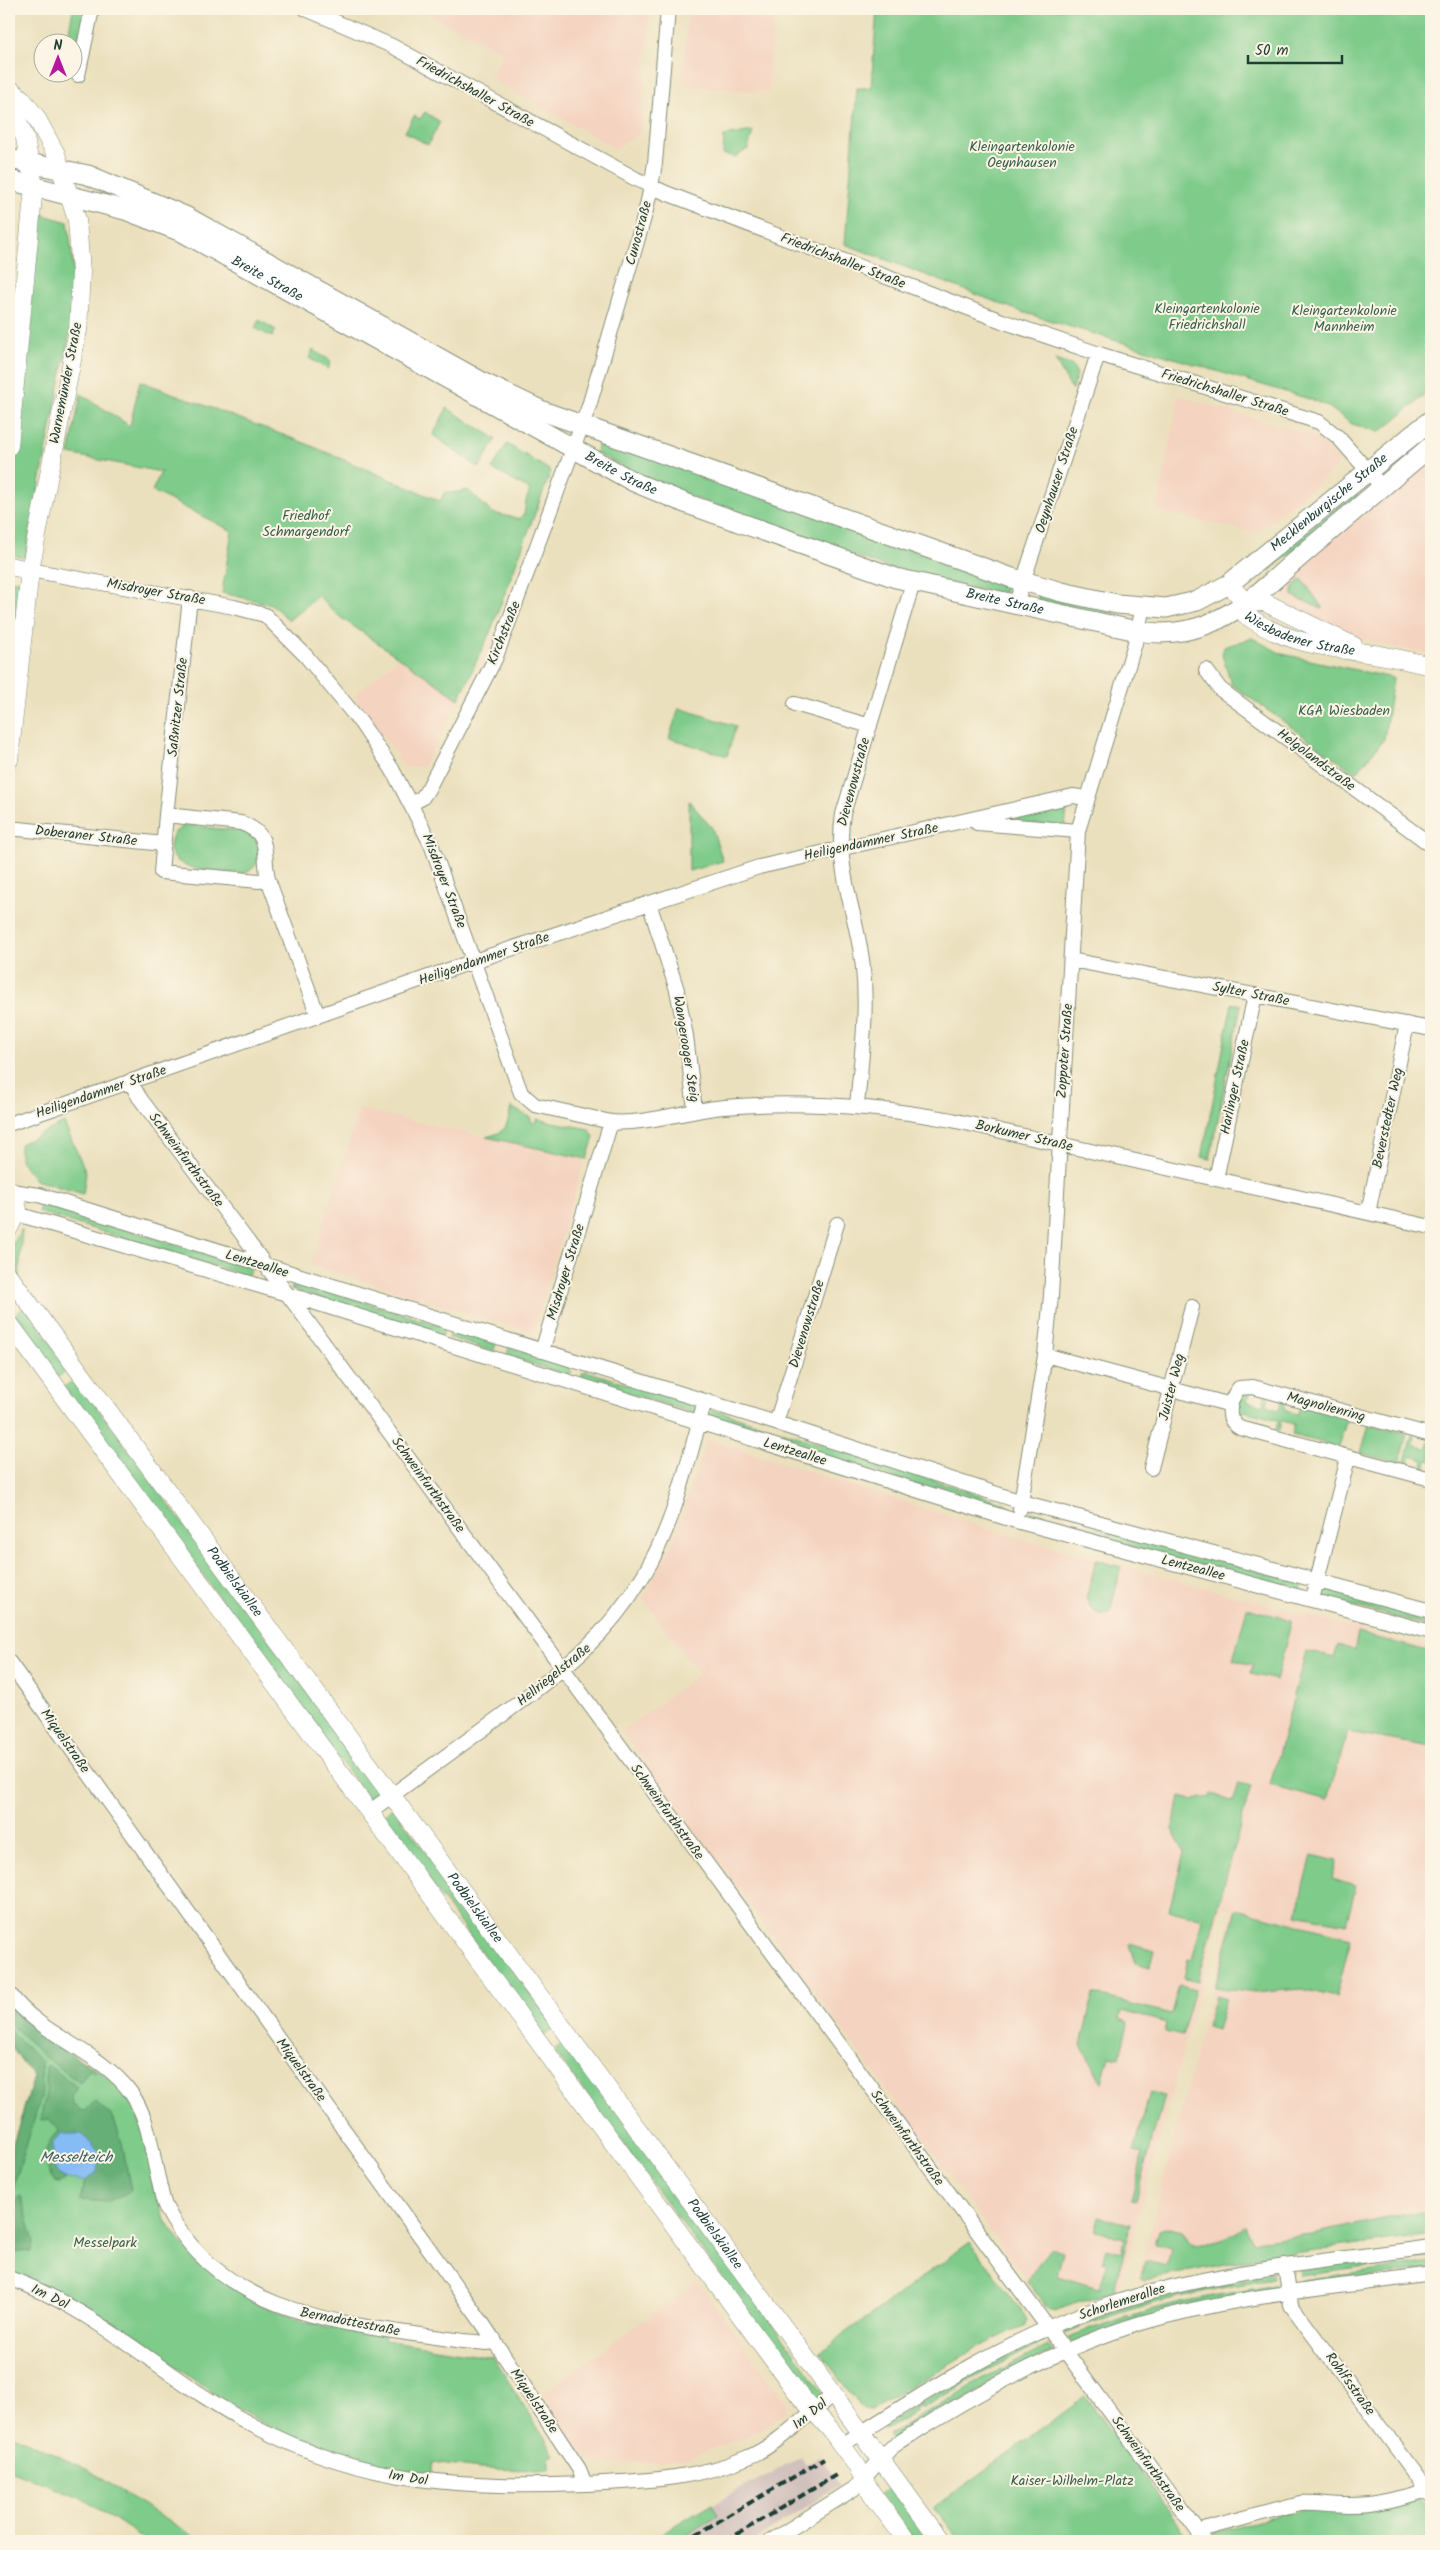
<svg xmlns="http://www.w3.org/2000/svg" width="1440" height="2550" viewBox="0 0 1440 2550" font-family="Kalam,sans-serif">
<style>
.built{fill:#f4d3c0}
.industrial{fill:#d0c0bc}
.green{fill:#7ecb8a;stroke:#4e845f}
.forest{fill:#66af76;stroke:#427655}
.water{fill:#86bcf5;stroke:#527c94}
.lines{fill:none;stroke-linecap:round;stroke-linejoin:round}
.minor-casing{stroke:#858e78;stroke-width:16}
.tertiary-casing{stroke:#858e78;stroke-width:19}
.secondary-casing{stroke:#858e78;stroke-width:21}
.minor{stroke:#fff;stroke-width:14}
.tertiary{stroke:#fff;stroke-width:18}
.secondary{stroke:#fff;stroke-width:19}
.rail{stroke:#1f3d34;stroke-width:4;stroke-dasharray:8 4;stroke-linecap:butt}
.labels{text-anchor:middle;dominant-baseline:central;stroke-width:4;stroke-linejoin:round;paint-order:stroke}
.street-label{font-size:14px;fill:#1f3d34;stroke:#fcf5e5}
.park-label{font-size:14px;fill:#37604a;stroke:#fcf5e5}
.water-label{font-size:15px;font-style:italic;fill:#395d64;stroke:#fcf5e5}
</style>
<rect width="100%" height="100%" fill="#fcf5e5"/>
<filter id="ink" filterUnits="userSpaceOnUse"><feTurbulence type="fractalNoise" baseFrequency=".02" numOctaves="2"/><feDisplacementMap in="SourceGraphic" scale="10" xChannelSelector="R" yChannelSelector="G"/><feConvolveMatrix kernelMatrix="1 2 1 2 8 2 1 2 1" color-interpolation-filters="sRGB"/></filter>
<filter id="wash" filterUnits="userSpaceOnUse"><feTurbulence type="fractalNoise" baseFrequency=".0096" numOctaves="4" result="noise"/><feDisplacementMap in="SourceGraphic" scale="20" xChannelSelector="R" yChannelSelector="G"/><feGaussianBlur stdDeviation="1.12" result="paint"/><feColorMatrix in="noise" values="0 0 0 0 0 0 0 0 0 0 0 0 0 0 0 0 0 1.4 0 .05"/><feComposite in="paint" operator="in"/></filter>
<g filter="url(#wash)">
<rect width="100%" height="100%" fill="#ebe0bd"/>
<path class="built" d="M 420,9 L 650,9 L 640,134 L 615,148 L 490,78 L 503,53 Z
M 688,9 L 774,9 L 768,92 L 683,86 Z
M 1179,396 L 1304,433 L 1324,445 L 1338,459 L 1336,468 L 1257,533 L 1157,511 Z
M 1431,460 L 1431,655 L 1355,638 L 1290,607 L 1293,603 L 1286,600 L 1283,594 L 1284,587 L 1289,582 L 1286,579 Z
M 398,658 L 459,699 L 423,767 L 405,767 L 354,696 Z
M 359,1109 L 585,1159 L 534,1329 L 528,1331 L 311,1265 Z
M 710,1440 L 994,1531 L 1431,1649 L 1431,2234 L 1251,2259 L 1196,2269 L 1143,2282 L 1138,2279 L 1233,1909 L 1222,1906 L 1119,2288 L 1054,2311 L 1048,2309 L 622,1731 L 699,1674 L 643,1598 L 672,1544 L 706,1442 Z
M 697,2282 L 787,2403 L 786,2412 L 746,2437 L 687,2458 L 656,2462 L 600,2464 L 582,2455 L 543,2393 Z"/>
<path class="industrial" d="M 821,2456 L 839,2486 L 754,2541 L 653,2541 L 712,2504 L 802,2457 L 807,2465 Z"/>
<path class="green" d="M 73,9 L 85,9 L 73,70 L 72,42 L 67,42 Z
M 877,9 L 1431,9 L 1431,390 L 1380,432 L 1352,424 L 1327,406 L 1312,400 L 1022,312 L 845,244 L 857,88 L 871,88 Z
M 425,112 L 440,122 L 428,145 L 405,132 L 414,116 L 420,119 Z
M 753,131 L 748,149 L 735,157 L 723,154 L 724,136 Z
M 40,214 L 68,222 L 73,264 L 73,317 L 25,558 L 9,554 L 9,504 Z
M 259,320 L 276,330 L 272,337 L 255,328 Z
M 313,350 L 331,361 L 328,369 L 309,358 Z
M 1055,360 L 1073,366 L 1077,374 L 1072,390 Z
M 140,381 L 307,444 L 440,501 L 445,492 L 452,493 L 468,490 L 492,513 L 520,519 L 522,515 L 524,515 L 526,501 L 530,490 L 492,469 L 507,444 L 551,471 L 491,630 L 459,699 L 340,617 L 318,596 L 289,620 L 271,604 L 222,593 L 232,531 L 152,491 L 161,472 L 69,454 L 81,394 L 130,426 Z
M 447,408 L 496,439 L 479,468 L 433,435 Z
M 601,439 L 1007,583 L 1003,595 L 891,569 L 660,485 L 595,453 Z
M 1354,492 L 1359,497 L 1270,570 L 1264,566 Z
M 1302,579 L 1322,607 L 1322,609 L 1293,596 L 1293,586 Z
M 9,580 L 23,582 L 9,712 Z
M 1039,594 L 1111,611 L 1109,618 L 1037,602 Z
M 1252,638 L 1282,654 L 1393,678 L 1384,739 L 1356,773 L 1232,685 L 1222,655 L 1224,647 Z
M 679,708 L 736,726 L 727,756 L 669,738 Z
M 689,801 L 712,828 L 723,861 L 689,871 Z
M 1068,801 L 1065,826 L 1017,823 L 1017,812 Z
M 187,825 L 231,830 L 240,828 L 256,836 C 260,854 263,866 243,874 C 223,871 163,874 171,841 C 173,832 179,828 187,825 Z
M 1232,1003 L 1241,1005 L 1210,1159 L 1202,1157 Z
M 511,1107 L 531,1118 L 531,1122 L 537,1123 L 537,1119 L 589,1129 L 594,1137 L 587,1159 L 486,1137 C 507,1132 507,1127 511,1107 Z
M 64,1123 L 86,1172 L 83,1194 L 35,1180 L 20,1160 L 20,1144 Z
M 41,1203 L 249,1267 L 251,1270 L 247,1276 L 38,1212 Z
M 22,1229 L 19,1279 C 3,1256 8,1251 22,1229 Z
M 295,1281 L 445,1327 L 442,1336 L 291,1289 Z
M 25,1307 L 69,1369 L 58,1377 L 12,1317 Z
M 452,1329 L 496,1343 L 494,1350 L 492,1351 L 449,1338 Z
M 509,1347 L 569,1366 L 572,1373 L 567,1375 L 507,1356 Z
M 586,1371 L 694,1404 L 696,1409 L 693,1413 L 582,1379 L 582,1373 Z
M 76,1379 L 381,1792 L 370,1801 L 64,1387 Z
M 1250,1391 L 1247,1401 L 1263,1405 L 1265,1395 L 1269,1396 L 1267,1406 L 1279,1410 L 1282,1400 L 1285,1401 L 1284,1410 L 1298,1414 L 1300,1405 L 1347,1418 L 1339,1447 L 1292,1435 L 1294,1424 L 1281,1421 L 1279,1431 L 1276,1430 L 1278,1420 L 1244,1411 L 1241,1421 L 1236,1415 L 1239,1396 Z
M 712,1409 L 1005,1503 L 1009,1508 L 1007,1511 L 919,1486 L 709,1418 Z
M 1369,1424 L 1407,1434 L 1399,1463 L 1361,1453 Z
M 1412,1435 L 1415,1436 L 1413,1445 L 1426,1449 L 1429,1440 L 1431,1440 L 1431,1461 L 1428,1460 L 1426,1471 L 1422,1470 L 1424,1460 L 1411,1456 L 1408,1466 L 1404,1465 Z
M 1031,1511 L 1303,1583 L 1301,1592 L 1029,1519 L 1028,1517 Z
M 1096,1560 L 1121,1567 L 1110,1613 L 1106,1615 C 1098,1615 1089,1610 1089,1601 L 1086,1599 Z
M 1319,1587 L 1431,1617 L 1431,1627 L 1317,1596 Z
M 1247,1608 L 1292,1620 L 1276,1680 L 1251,1674 L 1253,1665 L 1233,1660 Z
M 1358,1633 L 1431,1652 L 1431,1747 L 1348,1732 L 1327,1800 L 1270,1785 L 1306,1651 L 1334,1658 L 1338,1645 L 1354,1650 Z
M 1239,1783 L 1251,1786 L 1198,1981 L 1184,1978 L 1188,1959 L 1192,1960 L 1202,1919 L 1169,1910 L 1184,1853 L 1172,1829 L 1180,1797 L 1193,1800 L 1201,1797 L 1210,1799 L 1212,1794 L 1231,1801 L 1234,1800 Z
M 393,1808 L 556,2028 L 543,2036 L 381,1816 Z
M 1312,1855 L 1337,1861 L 1332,1879 L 1356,1886 L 1346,1924 L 1297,1914 Z
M 1236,1909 L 1351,1938 L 1336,1997 L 1301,1989 L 1254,1993 L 1215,1987 Z
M 1129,1944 L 1155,1951 L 1150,1967 L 1135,1963 Z
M 1179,1985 L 1195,1989 L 1182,2036 L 1165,2032 L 1167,2023 L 1122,2011 L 1120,2019 L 1129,2022 L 1119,2058 L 1109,2056 L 1102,2083 L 1081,2045 L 1093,1994 L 1171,2014 Z
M 1215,1996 L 1226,1999 L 1217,2030 L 1206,2027 Z
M 9,2004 C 26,2021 43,2037 64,2050 C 84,2063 110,2074 125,2094 C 150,2128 148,2170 161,2209 C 180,2261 258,2309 310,2323 C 334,2329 360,2331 385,2334 L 384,2340 L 493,2357 L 555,2455 L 550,2458 L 550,2470 L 480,2469 L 433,2463 L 431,2475 C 372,2464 313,2450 259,2421 C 205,2392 159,2352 107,2320 C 76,2301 42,2287 9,2271 L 9,2157 L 34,2077 L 9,2044 Z
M 566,2042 L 824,2394 L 814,2401 L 554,2051 Z
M 1150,2092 L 1164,2096 L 1135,2201 L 1131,2200 L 1143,2154 L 1134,2152 Z
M 1431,2209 L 1431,2234 L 1251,2259 L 1145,2280 L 1141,2277 L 1145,2261 L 1167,2266 L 1171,2247 L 1155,2244 L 1159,2229 L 1166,2227 L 1182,2231 L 1191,2244 C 1211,2243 1230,2239 1245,2226 L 1253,2241 L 1311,2234 Z
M 1099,2217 L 1131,2224 L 1114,2290 L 1054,2311 L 1048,2309 L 1027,2281 L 1050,2247 L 1063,2251 L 1057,2276 L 1100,2288 L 1107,2263 L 1102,2262 L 1106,2248 L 1121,2252 L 1124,2238 L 1095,2231 Z
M 970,2242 L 1027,2319 L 1026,2324 L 975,2349 L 870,2410 L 863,2410 L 820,2352 Z
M 1431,2252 L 1431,2258 L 1300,2276 L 1299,2270 Z
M 1431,2263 L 1431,2269 L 1301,2287 L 1301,2281 Z
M 1273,2274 L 1274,2279 C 1202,2290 1132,2305 1065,2333 L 1061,2328 L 1098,2314 L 1172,2292 Z
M 1275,2285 L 1276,2291 L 1071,2343 L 1068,2337 L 1128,2316 L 1129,2319 L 1133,2317 L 1133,2315 L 1180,2302 Z
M 1041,2336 L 1045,2341 L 979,2375 L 921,2409 L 919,2407 L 915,2409 L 916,2412 L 885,2430 L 882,2426 L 963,2377 Z
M 1048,2346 L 1052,2351 L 892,2441 L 888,2435 L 979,2381 Z
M 1085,2397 L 1191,2541 L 959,2541 L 934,2508 Z
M 9,2433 L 88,2470 L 201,2541 L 148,2541 L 80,2497 L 9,2470 Z
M 892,2485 L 933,2541 L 915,2541 L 880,2494 Z
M 1420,2498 L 1431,2513 L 1431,2541 L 1219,2541 L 1213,2533 L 1307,2508 Z
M 712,2503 L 718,2515 L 676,2541 L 648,2541 Z"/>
<path class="forest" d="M 9,2004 L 47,2038 L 96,2070 L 94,2073 L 89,2070 L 80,2083 L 45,2057 L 9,2022 Z
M 9,2030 L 41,2061 L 42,2094 L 9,2201 L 9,2157 L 34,2077 L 9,2044 Z
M 48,2065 L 77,2087 L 72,2095 L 73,2105 L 80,2110 L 85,2111 L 95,2101 L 110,2114 L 115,2123 L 122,2143 L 131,2191 L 106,2202 L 80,2200 L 85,2181 L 97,2172 L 53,2143 C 53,2157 50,2172 66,2179 L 60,2183 L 54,2182 C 42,2161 42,2147 59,2130 L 49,2119 L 40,2120 L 46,2093 L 46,2067 Z
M 21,2196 L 34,2242 L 31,2251 L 9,2253 L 9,2220 L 18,2197 Z"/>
<path class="water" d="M 61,2134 L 82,2134 L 100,2153 L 97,2172 L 85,2181 C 54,2179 52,2173 53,2143 Z"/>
</g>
<g filter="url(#ink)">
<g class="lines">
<defs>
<path id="minor" d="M 306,9 L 392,46 L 636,179 L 666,193 L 1002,321 L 1102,355 L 1319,422 L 1338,437 L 1382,487
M 78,75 L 92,9
M 30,570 L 234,607 L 265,615 L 306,656 L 361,723 L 392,769 L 431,844 L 521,1093 L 535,1105 L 611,1122 L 542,1351
M 1015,606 L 1098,354
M 1206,670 L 1220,689 L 1431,845
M 795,704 L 870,726
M 412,803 L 422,798 L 428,789 L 495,659 L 589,406 L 645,214 L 651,187 L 655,163 L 668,9
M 166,815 L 241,823 C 273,835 262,852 268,879 L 259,881 L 161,872 Z
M 166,815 L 190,598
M 977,823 L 1078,831
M 9,828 L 164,844
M 268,879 L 318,1016
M 649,903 L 677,990 L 686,1036 L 695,1110
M 1071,960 L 1431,1029
M 130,1081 L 139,1097 L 300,1311 L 1205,2541
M 857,1106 C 861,1060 868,1014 863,968 C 858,916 834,868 843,814 L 913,583
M 611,1122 C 645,1125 689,1110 724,1107 C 802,1100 876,1106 952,1120 L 1431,1227
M 9,1124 L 474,961 L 759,867 L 1073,796 L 1087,798
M 1216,1179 L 1255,995
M 11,1191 L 39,1195 L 776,1423 L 1022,1502 L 1431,1611
M 1368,1213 L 1407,1024
M 17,1214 L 287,1294 L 1016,1521 L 1431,1632
M 1045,1355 L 1231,1405
M 776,1423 L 837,1224
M 1431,1435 L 1253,1387 L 1239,1388 C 1229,1401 1224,1419 1240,1428 L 1431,1479
M 1151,1468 L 1192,1307
M 1020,1509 L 1045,1355 L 1051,1296 L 1078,831 L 1135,643 L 1143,607
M 1312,1600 L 1348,1458
M 9,1662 L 483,2324 L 579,2469 L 585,2484
M 369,1812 C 413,1780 457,1748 501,1716 C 560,1672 604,1641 643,1576 C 675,1524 688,1460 705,1401
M 9,1993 C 41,2037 100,2050 131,2093 C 150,2120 151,2151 159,2182 C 161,2190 162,2200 166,2208 C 224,2320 353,2324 463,2341 L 488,2343 L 494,2339
M 1285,2267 L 1291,2305 L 1431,2495
M 9,2278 C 101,2311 170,2383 256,2427 C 367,2485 465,2488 586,2484 C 641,2481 694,2480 746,2458 C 780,2444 804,2416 834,2395
M 842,2445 C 925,2392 1010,2337 1105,2306 C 1210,2270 1322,2262 1431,2247
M 1200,2534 L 1207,2528 L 1300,2503 C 1316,2502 1331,2505 1347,2505 C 1371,2506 1408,2497 1431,2489
M 771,2541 L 855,2488 L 891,2448 L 901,2441 C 976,2392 1055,2349 1141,2323 C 1235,2295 1335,2288 1431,2274"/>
<g id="tertiary">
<path d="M 9,88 L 22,99 L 36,117 L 56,154 L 77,220 L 81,272 L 78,330 L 30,570 L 9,760"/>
<path d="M 9,102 L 25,138 L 34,186 L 9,446"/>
<path d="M 9,566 L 30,570"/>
<path id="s1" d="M 1229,584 L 1245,602 L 1246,615 C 1282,642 1324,647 1367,653 C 1388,656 1410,661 1431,666"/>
<path d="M 1245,602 L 1264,602 L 1354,646"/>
<path d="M 9,1189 L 15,1198 L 18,1210 L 9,1228"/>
<path id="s2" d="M 9,1276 L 941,2541"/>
<path d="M 9,1323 L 799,2395 L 830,2429 L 857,2466 L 872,2494 L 907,2541"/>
</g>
<g id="secondary">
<path id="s3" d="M 9,159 L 88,175 L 187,217 L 484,383 L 545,412 L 1012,578 L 1062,592 L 1117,604 L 1166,608 L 1197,601 L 1229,584 L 1431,420"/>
<path id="s4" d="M 9,180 L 125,210 L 184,233 L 634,482 L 685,503 L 896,578 L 1137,631 C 1162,635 1185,633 1208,624 C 1244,610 1274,579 1303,554 C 1346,518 1388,482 1431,446"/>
</g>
</defs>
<use href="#minor" class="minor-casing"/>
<use href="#tertiary" class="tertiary-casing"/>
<use href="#secondary" class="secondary-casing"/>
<use href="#minor" class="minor"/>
<use href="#tertiary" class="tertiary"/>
<use href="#secondary" class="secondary"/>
<path class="rail" d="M 685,2541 L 824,2459
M 726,2541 L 836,2475"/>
</g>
</g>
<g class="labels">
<g class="street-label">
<text transform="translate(475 92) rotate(29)">Friedrichshaller Straße</text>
<text transform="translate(639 233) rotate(-75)">Cunostraße</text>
<text transform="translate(843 261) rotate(21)">Friedrichshaller Straße</text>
<text stroke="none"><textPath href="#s4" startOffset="278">Breite Straße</textPath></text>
<text transform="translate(66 383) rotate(-79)">Warnemünder Straße</text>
<text transform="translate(1225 393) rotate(17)">Friedrichshaller Straße</text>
<text stroke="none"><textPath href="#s4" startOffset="682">Breite Straße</textPath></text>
<text transform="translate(1057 480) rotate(-72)">Oeynhauser Straße</text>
<text stroke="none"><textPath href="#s3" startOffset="1446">Mecklenburgische Straße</textPath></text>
<text transform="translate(156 592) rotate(10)">Misdroyer Straße</text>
<text stroke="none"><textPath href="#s4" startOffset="1088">Breite Straße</textPath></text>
<text stroke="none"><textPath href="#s1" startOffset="95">Wiesbadener Straße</textPath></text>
<text transform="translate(504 633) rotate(-68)">Kirchstraße</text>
<text transform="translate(178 707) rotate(-84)">Saßnitzer Straße</text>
<text transform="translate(1316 760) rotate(37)">Helgolandstraße</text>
<text transform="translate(854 782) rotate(-75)">Dievenowstraße</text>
<text transform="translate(86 836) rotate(6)">Doberaner Straße</text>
<text transform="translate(871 842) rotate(-12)">Heiligendammer Straße</text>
<text transform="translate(444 881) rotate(69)">Misdroyer Straße</text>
<text transform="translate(484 959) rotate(-19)">Heiligendammer Straße</text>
<text transform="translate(1251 994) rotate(11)">Sylter Straße</text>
<text transform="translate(686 1049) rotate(81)">Wangerooger Steig</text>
<text transform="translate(1065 1051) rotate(-86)">Zoppoter Straße</text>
<text transform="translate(1235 1087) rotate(-78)">Harlinger Straße</text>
<text transform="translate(101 1092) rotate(-19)">Heiligendammer Straße</text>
<text transform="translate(1388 1118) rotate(-78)">Beverstedter Weg</text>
<text transform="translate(1024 1136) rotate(13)">Borkumer Straße</text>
<text transform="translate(186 1160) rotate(53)">Schweinfurthstraße</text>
<text transform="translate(257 1264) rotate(17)">Lentzeallee</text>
<text transform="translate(566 1272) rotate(-73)">Misdroyer Straße</text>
<text transform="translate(807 1324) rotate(-73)">Dievenowstraße</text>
<text transform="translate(1172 1387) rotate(-76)">Juister Weg</text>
<text transform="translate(1326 1407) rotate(15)">Magnolienring</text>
<text transform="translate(795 1452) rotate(17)">Lentzeallee</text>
<text transform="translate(428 1485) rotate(54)">Schweinfurthstraße</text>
<text transform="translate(1193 1568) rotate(15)">Lentzeallee</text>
<text stroke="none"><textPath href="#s2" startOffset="380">Podbielskiallee</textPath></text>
<text transform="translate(554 1675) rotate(-39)">Hellriegelstraße</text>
<text transform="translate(65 1741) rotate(55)">Miquelstraße</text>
<text transform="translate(667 1812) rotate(54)">Schweinfurthstraße</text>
<text stroke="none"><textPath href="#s2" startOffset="785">Podbielskiallee</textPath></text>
<text transform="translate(301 2070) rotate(54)">Miquelstraße</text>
<text transform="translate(907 2138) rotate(54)">Schweinfurthstraße</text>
<text stroke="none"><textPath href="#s2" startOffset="1190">Podbielskiallee</textPath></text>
<text transform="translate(50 2297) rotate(26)">Im Dol</text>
<text transform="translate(1122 2302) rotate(-18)">Schorlemerallee</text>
<text transform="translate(350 2322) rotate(11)">Bernadottestraße</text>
<text transform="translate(1350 2384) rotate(54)">Rohlfsstraße</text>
<text transform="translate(534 2401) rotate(56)">Miquelstraße</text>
<text transform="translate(810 2414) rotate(-39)">Im Dol</text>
<text transform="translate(1148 2464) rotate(54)">Schweinfurthstraße</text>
<text transform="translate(408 2478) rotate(9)">Im Dol</text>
</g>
<g class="park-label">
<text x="1022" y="147">Kleingartenkolonie<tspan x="1022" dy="16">Oeynhausen</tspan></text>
<text x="1207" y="309">Kleingartenkolonie<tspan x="1207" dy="16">Friedrichshall</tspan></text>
<text x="1344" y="311">Kleingartenkolonie<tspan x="1344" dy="16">Mannheim</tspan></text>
<text x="306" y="516">Friedhof<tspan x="306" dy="16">Schmargendorf</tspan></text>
<text x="1344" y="711">KGA Wiesbaden</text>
<text x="105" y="2243">Messelpark</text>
<text x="1072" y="2481">Kaiser-Wilhelm-Platz</text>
</g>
<g class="water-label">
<text x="76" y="2158">Messelteich</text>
</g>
</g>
<rect width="1440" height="2550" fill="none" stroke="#fcf5e5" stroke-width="30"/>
<g transform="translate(58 58)"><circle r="24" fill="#fcf5e5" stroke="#a4ab9e"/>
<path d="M0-4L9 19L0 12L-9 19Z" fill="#b5179e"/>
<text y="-8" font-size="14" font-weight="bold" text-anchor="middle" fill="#1f3d34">N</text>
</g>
<path d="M1248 55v8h94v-8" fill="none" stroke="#1f3d34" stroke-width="2.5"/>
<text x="1255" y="55" font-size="15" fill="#1f3d34" stroke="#fcf5e5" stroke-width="4" paint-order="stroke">50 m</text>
</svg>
